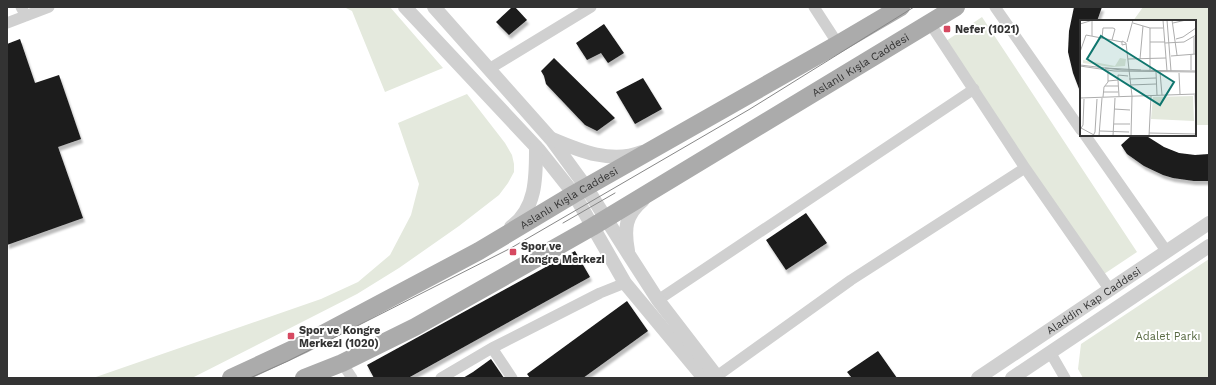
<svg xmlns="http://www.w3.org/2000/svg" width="1216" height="385" viewBox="0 0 1216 385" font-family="'Work Sans',sans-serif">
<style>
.green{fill:#e4e9dd}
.building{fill:#1a1a1a;filter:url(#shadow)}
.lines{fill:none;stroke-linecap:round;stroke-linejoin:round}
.minor{stroke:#d0d0d0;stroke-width:11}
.tertiary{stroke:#d0d0d0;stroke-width:14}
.primary{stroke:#ababab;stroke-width:18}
.tram{stroke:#888;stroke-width:1}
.poi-dot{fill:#d64961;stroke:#fff;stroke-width:1.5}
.labels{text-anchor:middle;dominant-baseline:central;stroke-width:4;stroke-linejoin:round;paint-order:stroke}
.poi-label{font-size:11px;font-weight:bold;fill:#333;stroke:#fff;text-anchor:start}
.street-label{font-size:11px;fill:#333;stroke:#fff}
.park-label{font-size:11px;fill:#5a6b44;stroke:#fff}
.inset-road{fill:none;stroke:#adadad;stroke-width:1}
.view{fill:#0f766e;fill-opacity:0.15;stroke:#0f766e;stroke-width:2}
.inset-edge{fill:none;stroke:#333;stroke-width:2}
</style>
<defs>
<filter id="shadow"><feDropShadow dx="2" dy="4" stdDeviation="1" flood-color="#0004"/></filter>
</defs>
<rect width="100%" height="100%" fill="#fff"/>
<path class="green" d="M 344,7 L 390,7 L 443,68 L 385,92 L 352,11 Z
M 1143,7 L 1209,7 L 1209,125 L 1195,125 L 1195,21 L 1133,21 Z
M 982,17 L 1137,252 L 1101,276 L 946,41 Z
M 467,94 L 505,143 L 512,155 L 514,164 L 514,172 L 508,183 L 499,195 L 459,226 L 399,268 L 357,294 L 192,378 L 93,378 L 321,299 L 358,282 L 390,255 L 411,215 L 419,184 L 398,123 Z
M 1209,259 L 1209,378 L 1083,378 L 1078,369 L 1081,344 Z"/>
<path class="building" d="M 512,7 L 515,7 L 527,20 L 509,35 L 496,22 Z
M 1074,7 L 1102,7 L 1097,21 L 1081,21 L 1081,94 L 1073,73 L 1068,52 L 1069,31 Z
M 604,24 L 624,53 L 608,63 L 601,53 L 587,60 L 576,43 Z
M 20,39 L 35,83 L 59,75 L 81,139 L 58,147 L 83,218 L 7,245 L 7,44 Z
M 554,58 L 615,118 L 597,131 L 585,125 L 546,84 L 544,76 L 541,71 Z
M 643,78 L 662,109 L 635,124 L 616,92 Z
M 1132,135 L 1145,135 L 1164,147 L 1179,153 L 1195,155 L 1209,154 L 1209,181 L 1194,181 L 1173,178 L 1163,175 L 1144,166 L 1127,154 L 1121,145 Z
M 806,213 L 827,243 L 786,270 L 766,240 Z
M 575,251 L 590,277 L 408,378 L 374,378 L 367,365 Z
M 627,301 L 648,331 L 583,378 L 530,378 L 527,374 Z
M 878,351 L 897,378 L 852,378 L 847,372 Z
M 491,359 L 504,378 L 463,378 L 473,372 Z"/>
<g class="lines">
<path class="minor" d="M 21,7 L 26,16
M 814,7 L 838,44
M 995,7 L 1081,130
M 929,22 L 1025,168 L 1110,290
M 7,23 L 49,7
M 489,69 L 591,7
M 1085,135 L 1167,252
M 658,300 L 974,89
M 1050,352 L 1065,378
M 342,363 L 352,378
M 717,376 L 851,280 L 1025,168
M 441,378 L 492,348
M 512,378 L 492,348 L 600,293 L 625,283"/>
<g class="tertiary">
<path d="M 405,7 L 539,150 L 574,194 L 625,283 L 704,378"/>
<path d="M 434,7 L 551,139 L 586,187 L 629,255 L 658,300 L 718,378"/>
<path d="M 552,139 C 580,151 612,164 642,152"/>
<path d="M 511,227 C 537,208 536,176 536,147"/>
<path d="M 628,251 C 624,229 625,215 643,200"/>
<path id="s1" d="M 978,378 L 1209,223"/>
<path d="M 1012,378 L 1209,246"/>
</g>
<g class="primary">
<path id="s2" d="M 231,378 L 304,344 L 479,251 L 574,194 L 838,44 L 901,7"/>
<path id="s3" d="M 304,378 L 342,363 L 415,327 L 592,227 L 956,7"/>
</g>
<path class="tram" d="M 563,223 L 615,193
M 250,378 L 288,361 L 511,248 L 750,109 L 914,7"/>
</g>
<g class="poi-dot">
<rect x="943" y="25" width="8" height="8" rx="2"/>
<rect x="509" y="248" width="8" height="8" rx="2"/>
<rect x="287" y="332" width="8" height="8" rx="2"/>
</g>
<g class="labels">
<g class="poi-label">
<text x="955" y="29">Nefer (1021)</text>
<text x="521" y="246">Spor ve<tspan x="521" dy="13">Kongre Merkezi</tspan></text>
<text x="299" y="330">Spor ve Kongre<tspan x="299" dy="13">Merkezi (1020)</tspan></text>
</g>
<g class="street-label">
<text stroke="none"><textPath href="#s3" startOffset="639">Aslanlı Kışla Caddesi</textPath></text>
<text stroke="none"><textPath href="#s2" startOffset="383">Aslanlı Kışla Caddesi</textPath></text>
<text stroke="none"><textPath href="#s1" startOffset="139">Aladdin Kap Caddesi</textPath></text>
</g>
<g class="park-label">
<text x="1168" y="336">Adalet Parkı</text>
</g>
</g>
<g transform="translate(1080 20)">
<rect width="116" height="116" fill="#fff"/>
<path d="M 40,38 L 46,39 L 45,46 L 32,47 L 3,43 L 3,40 L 35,46 ZM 113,76 L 114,101 L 71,99 L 73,77 Z" fill="#e4e9dd"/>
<path class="inset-road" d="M 83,0 L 87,51M 87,0 L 91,51M 92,0 L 97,35M 53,3 L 70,8 L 83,8M 93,3 L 106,0M 0,4 L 13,0M 70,8 L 70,50M 12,16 L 12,0M 22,18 L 23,8 L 33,8 L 35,9 L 32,20M 96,19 L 103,17 L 116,8M 47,22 L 53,0M 70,22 L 85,22M 85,23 L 104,22 L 116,15M 46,24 L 42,25 L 42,21 L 46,23 L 52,76 L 51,116M 0,32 L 6,15 L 42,22M 114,34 L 114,17M 111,35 L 111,50M 91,36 L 116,34M 48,39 L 86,38M 60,39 L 63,6M 0,45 L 42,50 L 116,51M 0,46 L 34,51 L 116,52M 25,48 L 61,50M 76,52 L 77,75M 80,52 L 82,75M 99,53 L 100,74M 49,59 L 76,58M 38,60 L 38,55 L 48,56M 28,61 L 38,60 L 39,76M 50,65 L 76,64M 25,66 L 38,66M 23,72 L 38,72M 115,75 L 116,105M 23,77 L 24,67 L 28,62 L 28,51M 0,78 L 116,74M 34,89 L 50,90M 34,104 L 50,104M 1,108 L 14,115M 0,110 L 3,105 L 4,79M 20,111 L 49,112M 69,113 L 116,114M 13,116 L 15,112 L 17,79M 19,116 L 22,78M 33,116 L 35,78M 69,116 L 71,76"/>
<path class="view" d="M 21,16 L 94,62 L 80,85 L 7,39 Z"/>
<rect width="116" height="116" class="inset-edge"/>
</g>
<rect width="1216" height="385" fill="none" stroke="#333333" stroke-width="16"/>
</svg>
